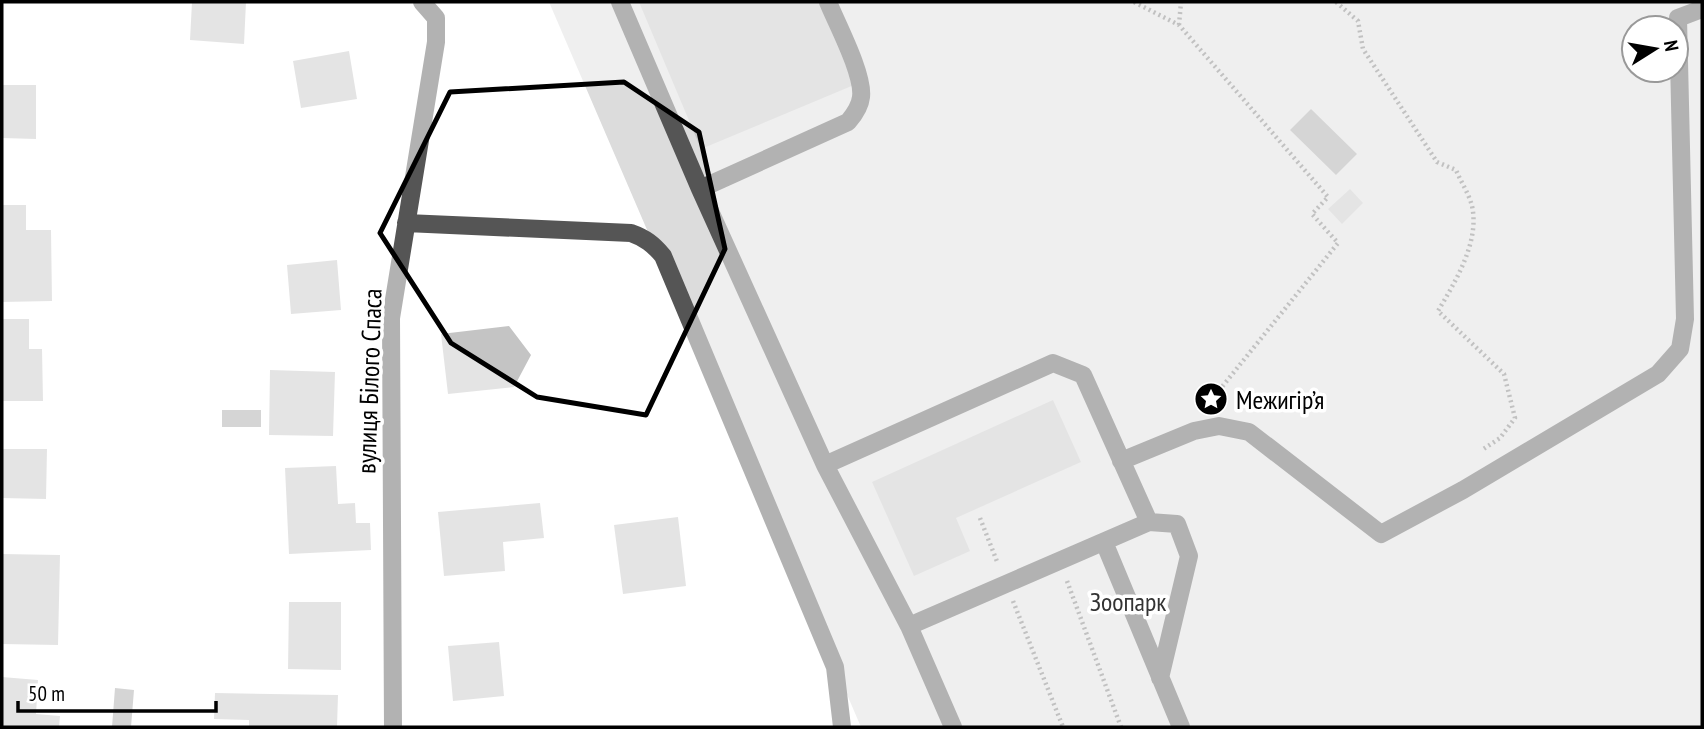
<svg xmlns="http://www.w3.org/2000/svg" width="1704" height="729" viewBox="0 0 1704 729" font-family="'PT Sans Narrow',sans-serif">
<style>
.green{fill:#dcdcdc;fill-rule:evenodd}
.water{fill:#a3a3a3}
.building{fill:#c4c4c4}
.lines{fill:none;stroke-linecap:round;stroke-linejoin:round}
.path{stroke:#777;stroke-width:4.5;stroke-dasharray:2 3.5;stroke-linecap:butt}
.minor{stroke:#555;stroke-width:18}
.marked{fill:none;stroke:#000;stroke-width:5;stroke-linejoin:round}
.labels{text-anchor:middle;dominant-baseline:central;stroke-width:7;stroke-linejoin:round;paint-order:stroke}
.street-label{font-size:26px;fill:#000;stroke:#fff}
.poi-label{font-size:26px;fill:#000;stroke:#fff;text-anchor:start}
.park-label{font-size:26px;fill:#333;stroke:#fff}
</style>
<rect width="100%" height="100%" fill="#fff"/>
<path class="green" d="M 549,2 L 1702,2 L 1702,727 L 861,727 ZM 1634,28 L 1676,28 L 1676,70 L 1634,70 Z"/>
<path class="water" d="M 1311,109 L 1357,154 L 1336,175 L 1290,130 Z
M 222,410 L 261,410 L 261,427 L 222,427 Z
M 115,688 L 134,690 L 131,727 L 112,727 Z"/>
<path class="building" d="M 192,2 L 246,2 L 244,44 L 190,40 Z
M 639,2 L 819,2 L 854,85 L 701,149 Z
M 349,51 L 357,99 L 301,108 L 293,61 Z
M 2,85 L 36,85 L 36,139 L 2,138 Z
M 1350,189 L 1363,203 L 1342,224 L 1328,209 Z
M 2,205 L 26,205 L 26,230 L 51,230 L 52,301 L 2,302 Z
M 337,260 L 341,310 L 291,314 L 287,265 Z
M 2,319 L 29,319 L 29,349 L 42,349 L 43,401 L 2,401 Z
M 509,326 L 531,355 L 514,387 L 448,394 L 441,334 Z
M 270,370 L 335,372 L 333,436 L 269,435 Z
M 1053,400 L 1081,462 L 956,518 L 970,551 L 914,576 L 872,482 Z
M 2,449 L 47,449 L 46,499 L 2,498 Z
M 336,466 L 338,504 L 355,503 L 356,523 L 370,523 L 371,550 L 289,554 L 285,468 Z
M 540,503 L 544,538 L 503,542 L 505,571 L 444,576 L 438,512 Z
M 678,517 L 686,586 L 623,594 L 614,525 Z
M 2,554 L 60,555 L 58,645 L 2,644 Z
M 289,602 L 341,602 L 341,670 L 288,669 Z
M 499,642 L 504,696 L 453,701 L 448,646 Z
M 2,677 L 38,680 L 36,714 L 60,716 L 59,727 L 2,727 Z
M 215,693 L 338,695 L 337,727 L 249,727 L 249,720 L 214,719 Z"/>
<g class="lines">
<path class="path" d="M 1134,2 L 1179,25 L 1328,197 L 1312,214 L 1338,243 L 1209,403
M 1336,2 L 1358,21 L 1363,49 L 1437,162 L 1456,170 C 1461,182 1469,194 1472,206 C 1480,242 1455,282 1438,311 L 1504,374 L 1515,418 L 1500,438 L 1482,450
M 1179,25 L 1181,2
M 980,518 L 998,564
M 1067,581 L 1121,727
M 1013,601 L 1063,727"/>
<path class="minor" d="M 620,2 L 700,189 L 825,465 L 909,626 L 953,727
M 700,189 L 848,122 C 854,115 860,107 861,97 C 864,75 837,24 828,2
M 406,223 L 631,233 C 645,238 653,244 663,256 L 835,667 L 842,727
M 1121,461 L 1194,431 L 1219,426 L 1249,432 L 1381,534 L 1463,490 L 1658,374 L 1680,349 L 1685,319 L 1678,18 L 1702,9
M 825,465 L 1053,363 L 1083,375 L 1149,522 L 909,626
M 1149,522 L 1177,524 L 1189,556 L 1160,678
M 1104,542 L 1181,727
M 393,727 L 391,318 L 436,42 L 436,18 L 422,2"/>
</g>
<path d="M0 0H1704V729H0ZM 624,82 L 699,132 L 725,249 L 646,415 L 537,397 L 451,343 L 380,233 L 450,92 Z" fill="#fff" fill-opacity=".55" fill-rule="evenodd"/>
<path class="marked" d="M 624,82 L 699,132 L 725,249 L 646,415 L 537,397 L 451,343 L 380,233 L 450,92 Z"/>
<defs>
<symbol id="sight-disc" viewBox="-11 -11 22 22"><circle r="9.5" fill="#000" stroke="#fff"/><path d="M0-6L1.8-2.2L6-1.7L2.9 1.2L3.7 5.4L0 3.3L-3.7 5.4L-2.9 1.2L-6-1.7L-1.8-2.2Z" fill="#fff"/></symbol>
</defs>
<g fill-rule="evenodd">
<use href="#sight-disc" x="1192" y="380" width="38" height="38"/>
</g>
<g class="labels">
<g class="street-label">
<text transform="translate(369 381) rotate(-88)">вулиця Білого Спаса</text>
</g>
<g class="poi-label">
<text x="1236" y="399">Межигір’я</text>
</g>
<g class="park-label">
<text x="1128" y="601">Зоопарк</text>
</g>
</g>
<rect width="1704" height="729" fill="none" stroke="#000000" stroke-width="7"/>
<g transform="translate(1655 49) rotate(79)"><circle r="33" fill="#ffffff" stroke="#999999" stroke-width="2"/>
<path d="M0-5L12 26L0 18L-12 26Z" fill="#000000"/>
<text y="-10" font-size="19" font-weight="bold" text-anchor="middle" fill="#000000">N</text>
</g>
<path d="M18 701v10h198v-10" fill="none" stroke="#000000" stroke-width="3.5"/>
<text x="28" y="701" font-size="21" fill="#000000" stroke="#ffffff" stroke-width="5" paint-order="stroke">50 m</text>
</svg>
